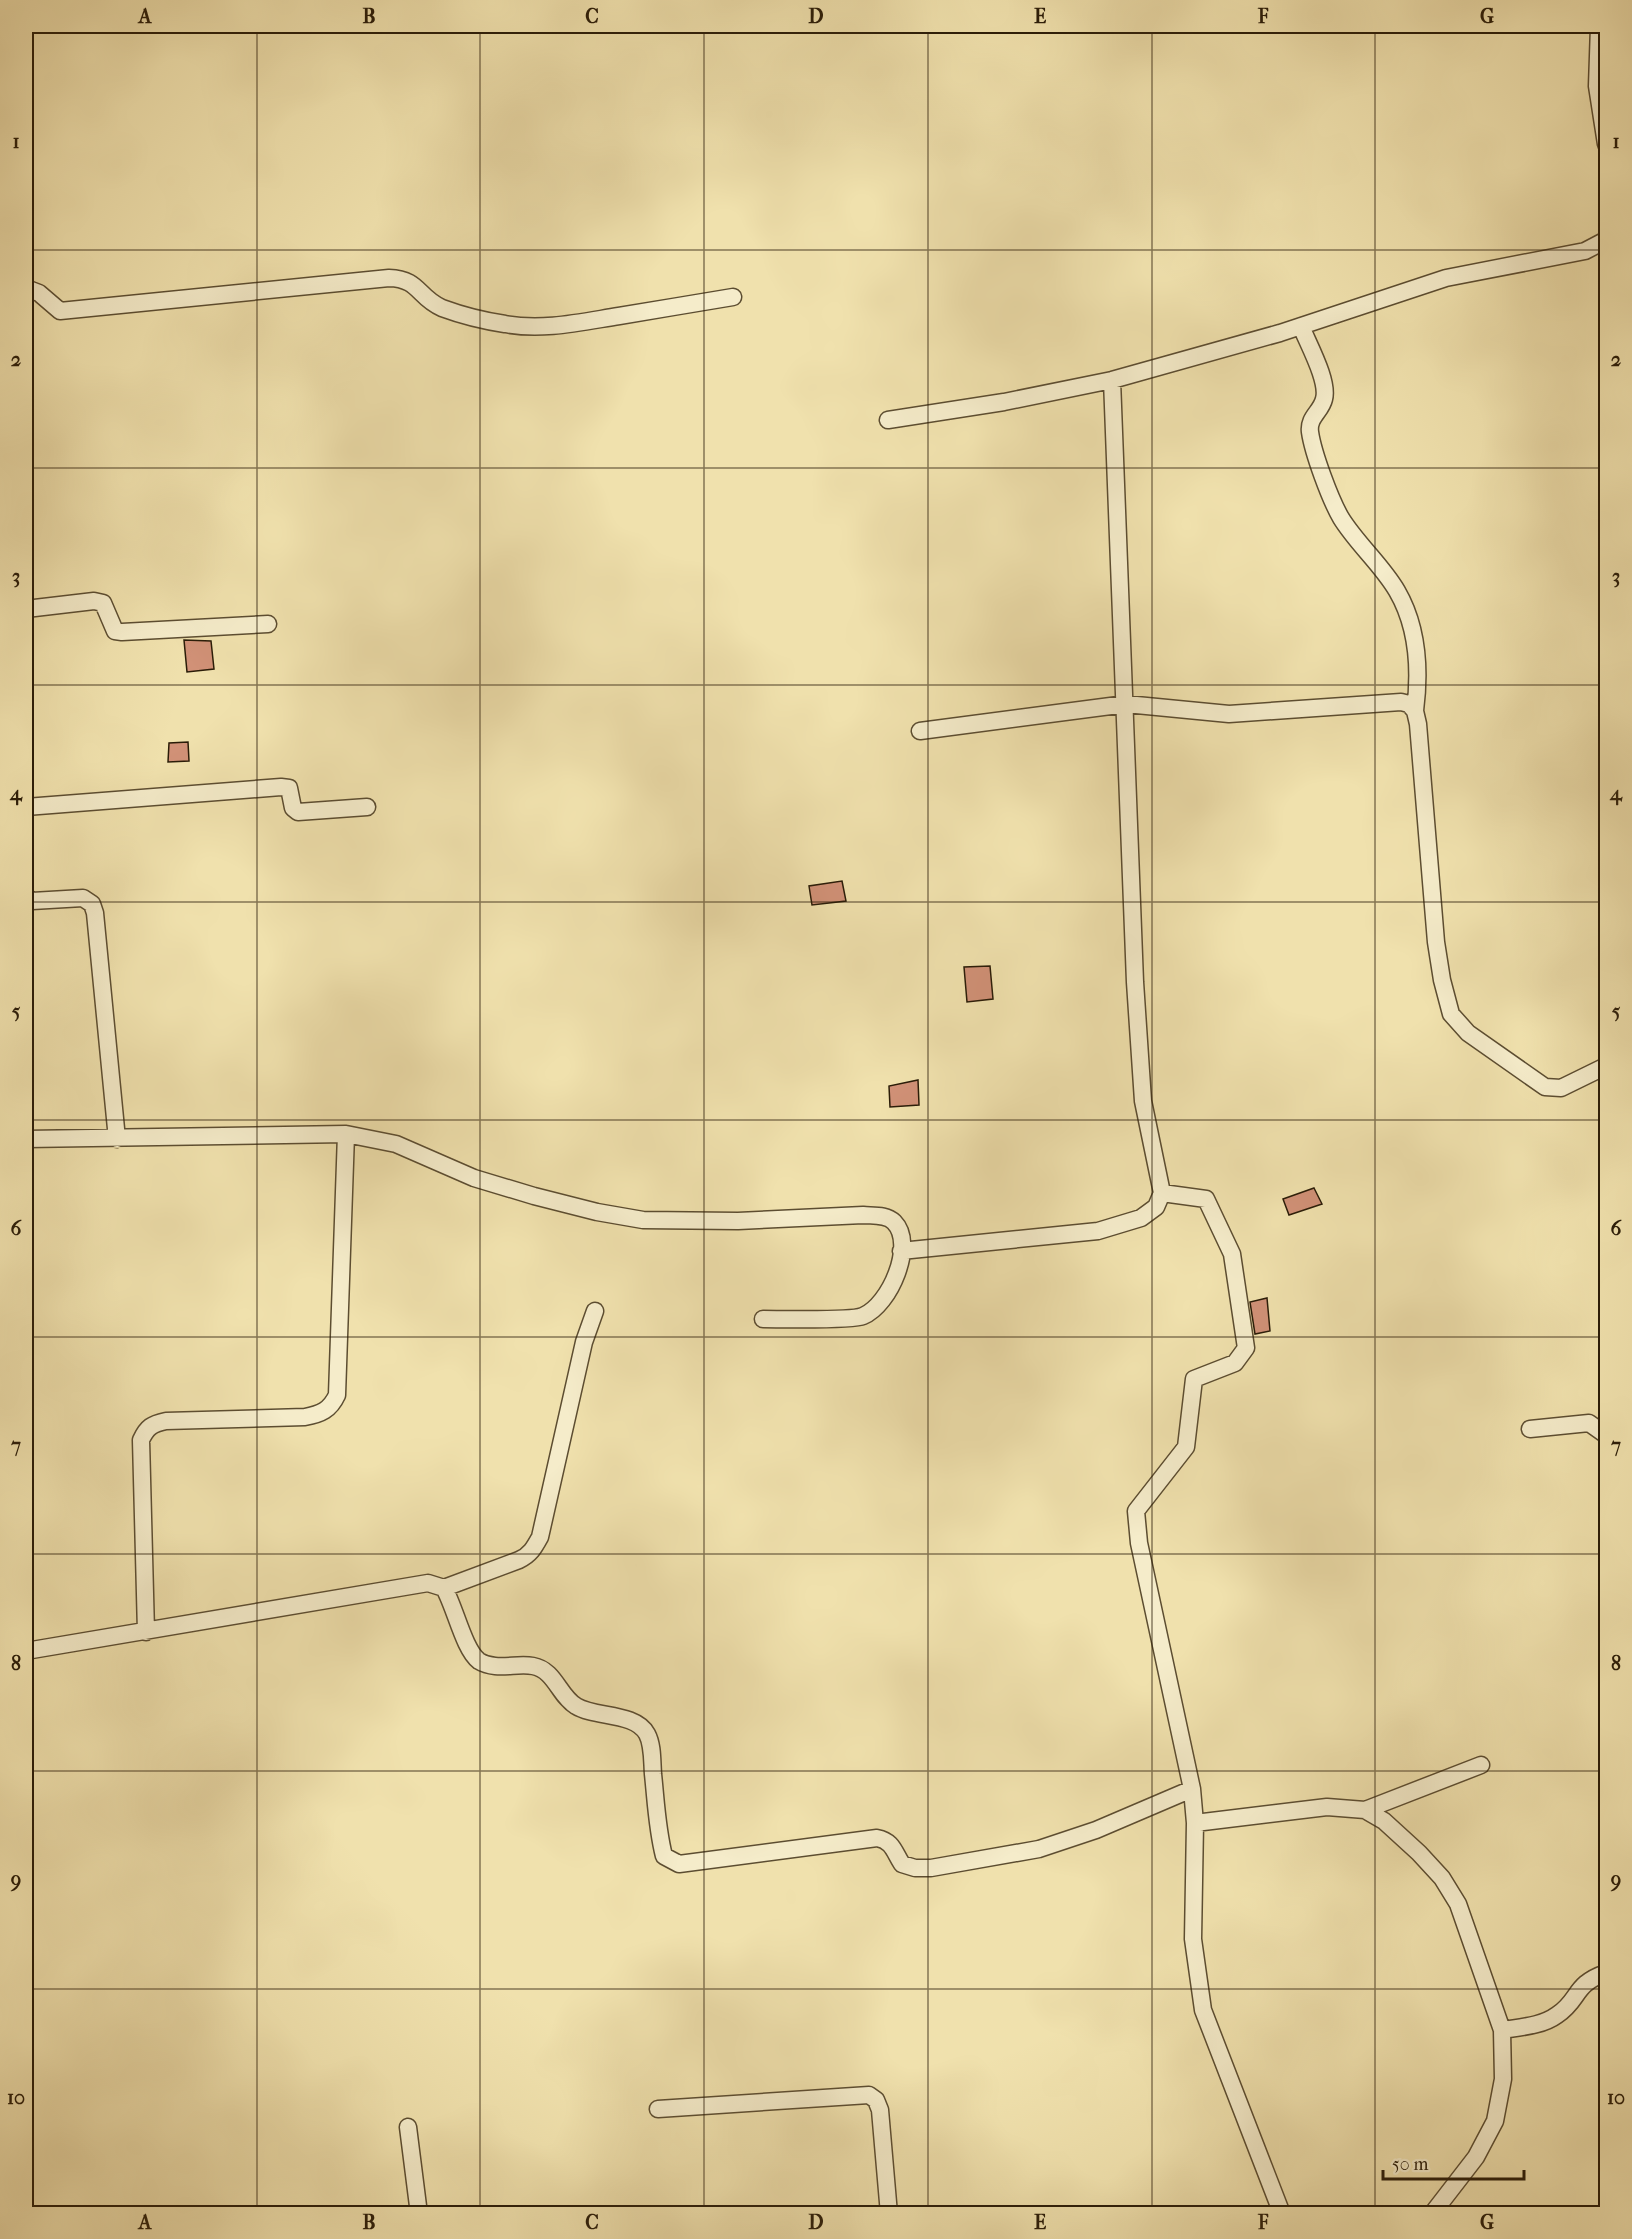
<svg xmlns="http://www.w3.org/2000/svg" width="1632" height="2239" viewBox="0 0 1632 2239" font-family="'IM FELL French Canon',serif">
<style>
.building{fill:#d19177;stroke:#2a1c08;stroke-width:1.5}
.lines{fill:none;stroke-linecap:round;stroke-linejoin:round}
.minor-casing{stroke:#5c4d31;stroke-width:19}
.minor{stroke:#f5ecca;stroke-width:16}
.grid{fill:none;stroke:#2a1c08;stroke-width:1.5;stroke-opacity:0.55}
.neatline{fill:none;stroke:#2a1c08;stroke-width:2}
.grid-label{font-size:20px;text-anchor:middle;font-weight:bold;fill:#2a1c08}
</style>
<rect width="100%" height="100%" fill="#f0e1ad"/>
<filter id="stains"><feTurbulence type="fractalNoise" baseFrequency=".00333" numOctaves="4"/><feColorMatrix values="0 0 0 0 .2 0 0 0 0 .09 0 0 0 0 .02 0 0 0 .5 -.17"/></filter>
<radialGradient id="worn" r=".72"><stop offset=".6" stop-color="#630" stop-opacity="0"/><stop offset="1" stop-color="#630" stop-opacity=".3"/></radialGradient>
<path class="building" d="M 184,640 L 211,641 L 214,669 L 187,672 Z
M 188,742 L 189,761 L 168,762 L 169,743 Z
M 842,881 L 846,901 L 812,905 L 809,886 Z
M 990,966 L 993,999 L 967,1002 L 964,967 Z
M 918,1080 L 919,1105 L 890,1107 L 889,1086 Z
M 1314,1188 L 1322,1204 L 1289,1215 L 1283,1199 Z
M 1267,1298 L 1270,1331 L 1255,1334 L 1250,1302 Z"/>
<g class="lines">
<defs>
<path id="minor" d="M 1599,26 L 1597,86 L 1606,144
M 26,288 L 39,293 L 60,311 L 389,278 C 420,279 417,297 442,308 C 461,315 485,321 505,324 C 543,331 581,322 619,316 C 657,310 695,303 733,297
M 1301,326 C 1308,344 1329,381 1324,399 C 1321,412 1308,417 1310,432 C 1313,453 1330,499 1341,518 C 1357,544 1382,565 1397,591 C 1418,627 1420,672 1415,711
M 888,420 L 1004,402 L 1112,380 L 1280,333 L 1446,278 L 1585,251 L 1606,240
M 26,609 L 94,601 L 103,603 L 115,631 L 122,632 L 268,624
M 920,731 L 1126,704 L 1229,714 L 1401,702 L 1409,704 L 1415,711 L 1418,724 L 1436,942 L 1442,980 L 1451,1014 L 1468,1033 L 1545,1087 L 1561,1088 L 1606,1066
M 26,807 L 281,787 L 289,788 L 293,808 L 298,812 L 367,807
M 26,897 L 32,901 L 83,898 L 92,904 L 95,913 L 117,1139
M 26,1139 L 346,1134 L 396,1144 L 474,1178 L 534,1196 L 597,1212 L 643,1220 L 738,1221 L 863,1215 C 873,1216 886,1214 894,1222 C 916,1244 890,1305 863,1316 C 851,1321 781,1319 763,1319
M 1162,1193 L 1206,1199 L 1232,1254 L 1246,1348 L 1235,1363 L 1194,1379 L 1186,1447 L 1136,1511 L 1139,1543 L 1192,1789 L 1195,1823 L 1193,1939 L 1203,2010 L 1282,2214
M 901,1251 L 1098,1231 L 1141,1218 L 1156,1207 L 1162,1193 L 1143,1101 L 1135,982 L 1112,380
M 1530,1429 L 1589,1423 L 1606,1435
M 444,1588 L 519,1560 C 530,1555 534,1548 540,1537 L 584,1342 L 595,1311
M 146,1632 L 141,1440 C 147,1427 152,1424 166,1421 L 305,1417 C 321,1414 330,1410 337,1395 L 346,1134
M 26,1651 L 428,1583 L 444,1588 C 455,1607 464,1650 479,1661 C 495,1671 516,1663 533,1666 C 555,1670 559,1696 576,1706 C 595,1718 635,1712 647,1734 C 653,1745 652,1762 653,1774 C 656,1802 657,1829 664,1856 L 679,1864 L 877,1838 C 893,1841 894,1852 902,1864 L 915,1868 L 931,1868 L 1039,1849 L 1096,1830 L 1192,1789
M 1365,1810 L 1481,1765
M 1195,1823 L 1327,1807 L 1365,1810 L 1384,1821 L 1419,1853 L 1442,1878 L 1458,1904 L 1502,2030 L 1503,2079 L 1495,2121 L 1476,2157 L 1432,2214
M 1502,2030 C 1521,2027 1542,2026 1557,2015 C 1580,2000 1573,1984 1606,1973
M 658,2109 L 869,2095 L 876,2100 L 880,2110 L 889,2214
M 408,2127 L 419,2214"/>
</defs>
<use href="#minor" class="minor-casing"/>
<use href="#minor" class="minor"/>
</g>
<path class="grid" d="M 257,26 L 257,2214M 480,26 L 480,2214M 704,26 L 704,2214M 928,26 L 928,2214M 1152,26 L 1152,2214M 1375,26 L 1375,2214M 26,250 L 1606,250M 26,468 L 1606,468M 26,685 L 1606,685M 26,902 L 1606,902M 26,1120 L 1606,1120M 26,1337 L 1606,1337M 26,1554 L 1606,1554M 26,1771 L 1606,1771M 26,1989 L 1606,1989"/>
<rect width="1632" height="2239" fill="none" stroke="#f0e1ad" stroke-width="66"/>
<path d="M1383 2170v9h141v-9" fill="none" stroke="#2a1c08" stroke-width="3"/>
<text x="1392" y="2170" font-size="18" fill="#2a1c08" stroke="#f5ecca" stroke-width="4.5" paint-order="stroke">50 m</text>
<rect x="33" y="33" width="1566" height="2173" class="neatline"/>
<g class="grid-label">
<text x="145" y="23">A</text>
<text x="369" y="23">B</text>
<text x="592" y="23">C</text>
<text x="816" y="23">D</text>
<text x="1040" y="23">E</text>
<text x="1263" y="23">F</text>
<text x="1487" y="23">G</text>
<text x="16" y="148">1</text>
<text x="1616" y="148">1</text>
<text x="16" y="366">2</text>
<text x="1616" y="366">2</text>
<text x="16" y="583">3</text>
<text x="1616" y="583">3</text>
<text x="16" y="800">4</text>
<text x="1616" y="800">4</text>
<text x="16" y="1018">5</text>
<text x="1616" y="1018">5</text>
<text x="16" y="1235">6</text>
<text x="1616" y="1235">6</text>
<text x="16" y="1452">7</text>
<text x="1616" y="1452">7</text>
<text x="16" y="1670">8</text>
<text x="1616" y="1670">8</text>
<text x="16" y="1887">9</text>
<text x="1616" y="1887">9</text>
<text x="16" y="2104">10</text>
<text x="1616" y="2104">10</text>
<text x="145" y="2229">A</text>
<text x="369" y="2229">B</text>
<text x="592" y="2229">C</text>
<text x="816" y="2229">D</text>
<text x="1040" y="2229">E</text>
<text x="1263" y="2229">F</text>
<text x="1487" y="2229">G</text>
</g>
<rect width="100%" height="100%" filter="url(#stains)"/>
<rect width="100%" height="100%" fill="url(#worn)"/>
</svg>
